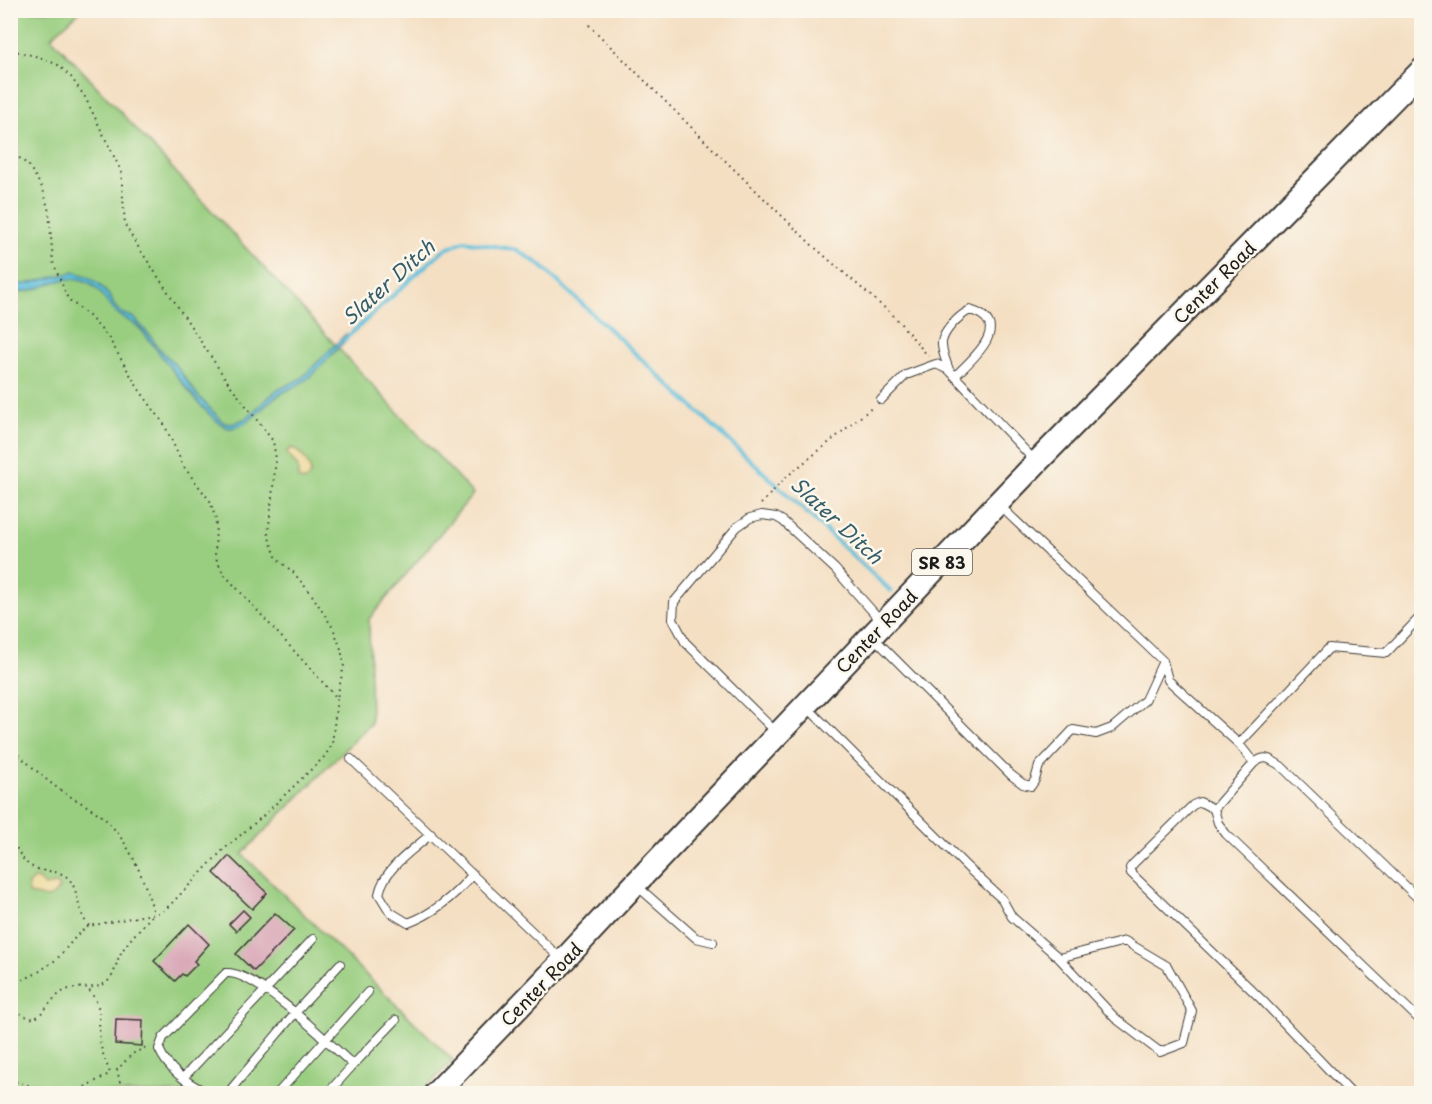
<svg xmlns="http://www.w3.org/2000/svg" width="1432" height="1104" viewBox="0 0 1432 1104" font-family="'Playpen Sans',sans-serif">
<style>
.green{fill:#99ce80;stroke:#5a754e;stroke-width:1.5}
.sand{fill:#eeda9e;stroke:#857b5d;stroke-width:1.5}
.water{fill:#5dbfdb;stroke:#3c6e7c;stroke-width:1.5}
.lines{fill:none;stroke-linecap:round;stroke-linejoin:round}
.stream{stroke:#5dbfdb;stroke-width:4}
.building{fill:#daaab9}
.service-casing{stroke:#3c3935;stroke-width:10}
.primary-casing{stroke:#3c3935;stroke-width:26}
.path{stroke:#3c3935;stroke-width:2;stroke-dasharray:1.5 4.5;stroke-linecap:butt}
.service{stroke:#fff;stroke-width:8}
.primary{stroke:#fff;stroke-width:22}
.labels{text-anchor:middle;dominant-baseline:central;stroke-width:5;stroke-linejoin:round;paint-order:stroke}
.shield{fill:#fbf7ec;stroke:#5f5e5a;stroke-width:1.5}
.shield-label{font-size:16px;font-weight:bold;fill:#1c1c1c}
.street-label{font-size:18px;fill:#1c1c1c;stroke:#fbf7ec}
.water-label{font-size:20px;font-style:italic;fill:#365d68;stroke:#fbf7ec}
</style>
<rect width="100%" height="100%" fill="#fbf7ec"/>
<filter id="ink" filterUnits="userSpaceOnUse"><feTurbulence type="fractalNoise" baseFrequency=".0167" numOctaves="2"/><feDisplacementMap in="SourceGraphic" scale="12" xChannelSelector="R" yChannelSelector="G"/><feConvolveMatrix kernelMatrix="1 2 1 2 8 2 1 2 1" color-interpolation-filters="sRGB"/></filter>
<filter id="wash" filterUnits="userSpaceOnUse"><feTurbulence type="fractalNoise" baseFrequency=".008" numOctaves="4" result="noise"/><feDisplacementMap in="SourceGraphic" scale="24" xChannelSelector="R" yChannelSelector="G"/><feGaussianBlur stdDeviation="1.35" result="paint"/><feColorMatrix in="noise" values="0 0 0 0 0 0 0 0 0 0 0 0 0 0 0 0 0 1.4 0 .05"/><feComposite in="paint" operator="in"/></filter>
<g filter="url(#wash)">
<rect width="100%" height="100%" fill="#f4dfc3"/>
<path class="green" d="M 10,11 L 80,11 L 51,37 L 473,494 L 369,619 L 371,723 L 242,854 L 453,1060 L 421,1093 L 11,1093 Z"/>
<path class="sand" d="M 291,448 C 301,451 310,464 311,474 L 305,481 L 298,479 L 298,467 L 287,453 L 287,451 Z
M 34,879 L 37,879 L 45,886 L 56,884 L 59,888 L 54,895 L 48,898 L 29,894 L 28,884 Z"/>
<path class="water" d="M 74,272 L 87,276 L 99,284 L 111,298 L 114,306 L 122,313 L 134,318 L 152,338 L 155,344 L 177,367 L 198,396 L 224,423 L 233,424 L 246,418 L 276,391 L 302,378 L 346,334 L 348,338 C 334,352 321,367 306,380 C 296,387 284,391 274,398 C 261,408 248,428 230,428 C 211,427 157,349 143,332 C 135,322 125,320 117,313 C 105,304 101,288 86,281 C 60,271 36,297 11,291 L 11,284 L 26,284 Z"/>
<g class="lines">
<path class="stream" d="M 344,340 L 442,251 L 464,241 L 517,250 L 539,264 L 891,591"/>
</g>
<g id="blocks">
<path class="building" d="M 229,856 L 267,893 L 252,909 L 214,873 Z
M 243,910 L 250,917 L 236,931 L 229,924 Z
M 275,913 L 294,930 L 254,971 L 236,954 Z
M 189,924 L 209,944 L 194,961 L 197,964 L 185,976 L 182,974 L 175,981 L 154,961 Z
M 116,1019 L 143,1020 L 142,1046 L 115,1044 Z"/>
</g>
</g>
<g filter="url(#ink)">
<use href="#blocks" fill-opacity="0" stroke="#3c3935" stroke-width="1.5"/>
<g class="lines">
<defs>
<path id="service" d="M 949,370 C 946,361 941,350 942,342 C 944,330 960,315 970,310 C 1015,323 972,360 955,376
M 881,400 L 906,375 L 936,364 L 949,370 L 1035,461
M 999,505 L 1163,661 L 1168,680 L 1239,744 L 1329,648 L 1386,653 L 1422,615
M 874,638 L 1011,775 L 1023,784 L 1031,786 L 1035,780 L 1039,766 L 1073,730 L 1096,734 L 1112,728 L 1145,700 L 1163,661
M 806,706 L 967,867 L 1002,899 L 1012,917 L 1059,958 L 1115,1018 L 1160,1052 L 1184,1043 L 1192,1011 L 1167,966 L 1125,941 L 1059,958
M 777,733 L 685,642 L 673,619 L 674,602 L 737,527 L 750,518 L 762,515 L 776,517 L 783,521 L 835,569 L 882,622
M 1239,744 L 1254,763
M 351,759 L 562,960
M 1214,809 L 1200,802 L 1193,805 L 1133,864 L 1130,868 L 1131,873 L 1261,999 L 1352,1094
M 1214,809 L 1218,823 L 1226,834 L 1422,1022
M 1214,809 L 1254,763 C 1266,754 1269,759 1281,766 L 1422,902
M 431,834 C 412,851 384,868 379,894 L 390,912 L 408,923 C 433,914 456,894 473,874
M 636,885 L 696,938 L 713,942
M 353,1065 L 396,1020
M 183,1078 L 313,939
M 210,1094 C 190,1085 168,1070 159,1049 L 163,1038 L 226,973 C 255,970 330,1044 353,1065 L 327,1094
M 227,1094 L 295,1013 L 340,964
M 277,1094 L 368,992"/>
<path id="primary" d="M 435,1094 L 563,961 L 635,884 L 1037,462 L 1422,70"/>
</defs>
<use href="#service" class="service-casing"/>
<use href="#primary" class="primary-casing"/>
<path class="path" d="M 589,25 L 708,144 L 813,246 L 895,317 L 928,356
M 10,31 L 17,10
M 10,43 L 15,51 L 39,57 L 58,65 L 71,77 L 85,97 L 121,171 L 125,225 L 135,242 L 227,381 L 273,441 L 276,459 L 268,535 L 277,559 L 293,572 L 312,595 L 333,628 L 341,649 L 344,665 L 337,698
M 10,150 L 29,166 L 43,189 L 49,212 L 53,262 L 68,299 L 89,316 L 108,337 L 138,388 L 164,424 L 184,467 L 210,501 L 216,520 L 215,556 L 223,573 L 337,698 L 332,745 L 324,757 L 263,816 L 223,850 L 171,904 L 162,912 L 89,926 L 79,933 L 57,959 L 37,973 L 10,986
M 761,504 L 785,478 L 874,406
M 10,747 C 25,760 40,775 56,787 C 73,800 94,807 109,823 C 133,849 144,880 154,913
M 10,838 C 18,848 21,862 33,867 C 44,873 60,869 69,879 C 80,892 76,911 89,926
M 10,1007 L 25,1016 L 34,1019 C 47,1011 52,996 66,990 C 81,984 97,993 110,979 C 116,971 116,961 121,953 C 129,939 143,926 154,913
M 10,1080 L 60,1094
M 75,1094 C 86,1084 99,1081 110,1073 C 106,1062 101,1051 100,1040 C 97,1015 105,1011 88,989
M 123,1094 L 117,1070 L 132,1054 L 149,1046"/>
<use href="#service" class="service"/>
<use href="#primary" class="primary"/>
</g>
</g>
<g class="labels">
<rect class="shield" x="912" y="549" width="60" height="26" rx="4.5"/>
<g class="shield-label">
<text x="942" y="562">SR 83</text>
</g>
<g class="street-label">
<text transform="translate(1214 282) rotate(-45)">Center Road</text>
<text transform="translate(876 631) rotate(-46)">Center Road</text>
<text transform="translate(541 984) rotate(-46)">Center Road</text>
</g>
<g class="water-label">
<text transform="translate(388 282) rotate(-42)">Slater Ditch</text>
<text transform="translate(837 520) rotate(43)">Slater Ditch</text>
</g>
</g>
<rect width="1432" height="1104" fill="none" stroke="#fbf7ec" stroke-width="36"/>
</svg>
